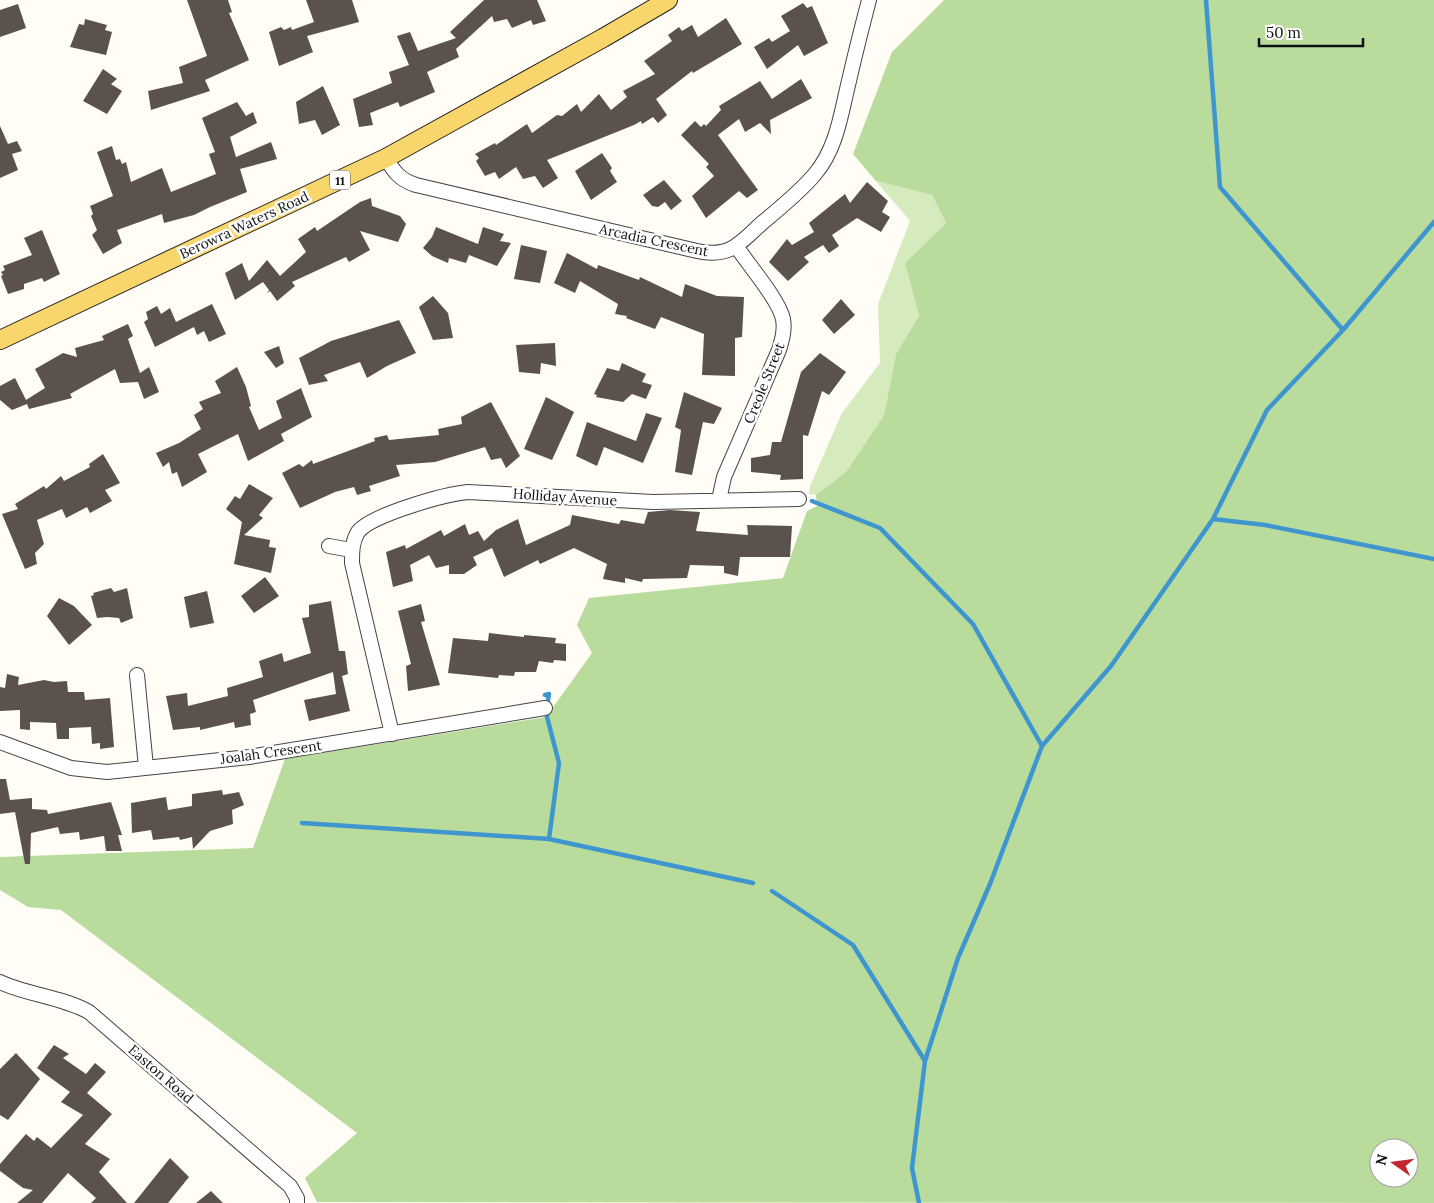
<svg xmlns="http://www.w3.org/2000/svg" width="1434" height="1203" viewBox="0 0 1434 1203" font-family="Lora,serif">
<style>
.green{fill:#d5ebbd}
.forest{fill:#b9dc9c;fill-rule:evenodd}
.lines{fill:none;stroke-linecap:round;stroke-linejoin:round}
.stream{stroke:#3f96cf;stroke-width:4.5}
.building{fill:#5a524d}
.minor-casing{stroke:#444;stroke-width:16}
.major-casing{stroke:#222;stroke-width:20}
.minor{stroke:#fff;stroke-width:14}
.major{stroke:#f9d66b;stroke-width:18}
.labels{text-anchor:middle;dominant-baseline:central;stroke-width:5;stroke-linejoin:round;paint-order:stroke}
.shield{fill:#fff;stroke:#585858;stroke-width:1}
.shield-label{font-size:12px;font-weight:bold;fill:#111}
.street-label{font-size:14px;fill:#111;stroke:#fff}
</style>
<rect width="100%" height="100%" fill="#fffdf5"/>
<path class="green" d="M 876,181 L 932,195 L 946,223 L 905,263 L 919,316 L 896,354 L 884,415 L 846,472 L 816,495 L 809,494 L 810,486 L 842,413 L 880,363 L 878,304 L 910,221 Z"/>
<path class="forest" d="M 944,0 L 1434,0 L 1434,1203 L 317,1202 L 305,1178 L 357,1133 L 61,910 L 28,907 L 0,890 L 0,857 L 253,848 L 285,759 L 546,717 L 592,653 L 577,625 L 589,598 L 783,578 L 807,511 L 817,506 L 816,495 L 846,472 L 884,415 L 896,354 L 919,316 L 905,263 L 946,223 L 932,195 L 876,181 L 853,154 L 892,52 ZM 1379,1148 L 1409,1148 L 1409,1178 L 1379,1178 Z"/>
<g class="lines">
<path class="stream" d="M 1206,0 L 1220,187 L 1343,330
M 812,501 L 880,528 L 973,624 L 1042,746
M 1213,519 L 1265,525 L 1434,559
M 545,695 L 549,694 L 546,713 L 559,763 L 549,839
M 302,823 L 549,839 L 753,883
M 772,891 L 853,945 L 925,1061
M 919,1203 L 912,1168 L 925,1061 L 958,958 L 990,884 L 1042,746 L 1111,666 L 1213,519 L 1267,410 L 1343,330 L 1434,222"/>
</g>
<path class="building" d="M 187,0 L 228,0 L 232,12 L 229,13 L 249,60 L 205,80 L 210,91 L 151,110 L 148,91 L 183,83 L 179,67 L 207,56 Z
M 306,0 L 352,0 L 359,22 L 307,36 L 313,52 L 279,66 L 269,32 L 281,27 L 284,30 L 291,27 L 292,30 L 314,22 Z
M 484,0 L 537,0 L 546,21 L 533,25 L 531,20 L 512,28 L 507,19 L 494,22 L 492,16 L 456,49 L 459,57 L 427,72 L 435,92 L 400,107 L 398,102 L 370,113 L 373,125 L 359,127 L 353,99 L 392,83 L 389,72 L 409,65 L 397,36 L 410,32 L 418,51 L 456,38 L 450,32 Z
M 803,3 L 807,8 L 812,6 L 828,43 L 804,56 L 798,45 L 767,69 L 754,47 L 769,38 L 772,42 L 790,31 L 781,16 Z
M 18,4 L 26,28 L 0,37 L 0,10 Z
M 726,18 L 742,44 L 693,73 L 692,71 L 656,99 L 667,115 L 658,123 L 653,117 L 642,124 L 641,121 L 634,125 L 547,160 L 558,178 L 543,188 L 535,176 L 523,179 L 516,167 L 499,179 L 495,172 L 485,176 L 476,161 L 479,158 L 475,154 L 495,143 L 496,145 L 527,124 L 532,133 L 557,115 L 562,116 L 577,104 L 581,112 L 599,94 L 611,110 L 627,97 L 623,91 L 655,74 L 644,61 L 672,41 L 668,35 L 679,27 L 682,31 L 692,25 L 698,37 Z
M 85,19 L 107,25 L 105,30 L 112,32 L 106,55 L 70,47 L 79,24 L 84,25 Z
M 103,69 L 117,79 L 111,84 L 122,91 L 107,114 L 83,101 Z
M 801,79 L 812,98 L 770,120 L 771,134 L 760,123 L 745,132 L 739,119 L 718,135 L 758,190 L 747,198 L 739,191 L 706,218 L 692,196 L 714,176 L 706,167 L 709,164 L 681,135 L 695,121 L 701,127 L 704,124 L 706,126 L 721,110 L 719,106 L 760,81 L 772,99 Z
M 323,86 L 340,125 L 322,135 L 315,120 L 299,124 L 296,102 Z
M 237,102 L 246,116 L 253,112 L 257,123 L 230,137 L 236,157 L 271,142 L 277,159 L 240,169 L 247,192 L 210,207 L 194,215 L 164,223 L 162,214 L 117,230 L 122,243 L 103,254 L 92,235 L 97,230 L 91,216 L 93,214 L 90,206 L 113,196 L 97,152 L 112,146 L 116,160 L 120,159 L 122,164 L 126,162 L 131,182 L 162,168 L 171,192 L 216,174 L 209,154 L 215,152 L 202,118 Z
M 0,126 L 8,144 L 17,141 L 22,151 L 12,154 L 18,170 L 0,178 Z
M 602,153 L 612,168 L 610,171 L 617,182 L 591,200 L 575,171 Z
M 664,180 L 682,201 L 671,210 L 665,202 L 658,207 L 652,206 L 643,195 Z
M 867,182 L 888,201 L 882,212 L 890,217 L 881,232 L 857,218 L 832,235 L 839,246 L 829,253 L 823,245 L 804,257 L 809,262 L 788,281 L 769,262 L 787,239 L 792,245 L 814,232 L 809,223 L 845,194 L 850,203 Z
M 371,198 L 372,206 L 400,216 L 406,224 L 398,242 L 360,231 L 370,250 L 349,262 L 346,257 L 292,282 L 295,286 L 277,301 L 270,291 L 267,293 L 269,290 L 263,282 L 235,300 L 225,273 L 242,263 L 249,281 L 267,260 L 280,276 L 306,252 L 298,239 L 315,227 L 317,231 L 360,202 Z
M 436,227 L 478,244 L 483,227 L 504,234 L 500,241 L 511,243 L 497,266 L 469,255 L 466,263 L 449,258 L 448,263 L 432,256 L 423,248 L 432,237 Z
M 42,230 L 60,274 L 44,282 L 42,278 L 24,284 L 24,289 L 8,294 L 1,276 L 3,275 L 1,272 L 5,270 L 3,266 L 32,255 L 24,238 Z
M 521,245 L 547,251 L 540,283 L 514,279 Z
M 567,253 L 597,269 L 598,265 L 639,280 L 640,277 L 682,297 L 685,284 L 717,296 L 744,297 L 742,337 L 735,338 L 735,376 L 702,375 L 704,334 L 661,317 L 655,329 L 626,318 L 627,316 L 615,314 L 618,304 L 580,281 L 575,293 L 554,283 Z
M 433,296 L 448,313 L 453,338 L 433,340 L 419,307 Z
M 841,299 L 855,315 L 834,334 L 822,320 Z
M 212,304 L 226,334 L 209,342 L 204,331 L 197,335 L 194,327 L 155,347 L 144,322 L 148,319 L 146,312 L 157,306 L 161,314 L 170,308 L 176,322 Z
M 399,320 L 416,353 L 387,366 L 367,378 L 360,362 L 324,375 L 328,381 L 309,385 L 299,358 L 331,341 Z
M 128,324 L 133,336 L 128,339 L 140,373 L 149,367 L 159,392 L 144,399 L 138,382 L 120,383 L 115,369 L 70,394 L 72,398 L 29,409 L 27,404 L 12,410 L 0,400 L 0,386 L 15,378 L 26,400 L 45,388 L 35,369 L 63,353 L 77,357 L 75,348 L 104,340 L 102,336 Z
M 555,343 L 556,366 L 541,363 L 540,374 L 519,372 L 516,345 Z
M 279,346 L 284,363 L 276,368 L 264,352 Z
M 820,353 L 846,372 L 829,395 L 822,391 L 808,436 L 803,435 L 803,479 L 780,480 L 781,475 L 751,472 L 751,458 L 770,455 L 772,442 L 781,442 L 801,372 Z
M 622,363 L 646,374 L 642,382 L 652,385 L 646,399 L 632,394 L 623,402 L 596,397 L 597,395 L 594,394 L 607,368 L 619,371 Z
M 237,367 L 246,387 L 251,406 L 249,407 L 259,430 L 282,418 L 276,401 L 301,388 L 312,417 L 281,434 L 284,441 L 248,461 L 238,434 L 198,454 L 207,472 L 182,487 L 177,472 L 172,474 L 169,462 L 163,467 L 156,453 L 179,443 L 201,429 L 194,415 L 203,409 L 199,402 L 221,393 L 215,381 Z
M 684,392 L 722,408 L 714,424 L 703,422 L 692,475 L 675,472 L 681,430 L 675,427 Z
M 546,397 L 574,412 L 552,460 L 524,449 Z
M 491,402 L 520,456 L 506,468 L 501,458 L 491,460 L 485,447 L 435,462 L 396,465 L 400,476 L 369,486 L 371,491 L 357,495 L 354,487 L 335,492 L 300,508 L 282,473 L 299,464 L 303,467 L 312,460 L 313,464 L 375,441 L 374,438 L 387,435 L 389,440 L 439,435 L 438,429 L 462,424 L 461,417 Z
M 646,413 L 662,418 L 643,463 L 604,447 L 597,466 L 576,456 L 587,422 L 636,441 Z
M 103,454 L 120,483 L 105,490 L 112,501 L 90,513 L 87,507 L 66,518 L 62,509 L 37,520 L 44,544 L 35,553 L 37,564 L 25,569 L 2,514 L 18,509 L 15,504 L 44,486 L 46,489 L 61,476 L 64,481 L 90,467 L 89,464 Z
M 249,484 L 273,498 L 259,515 L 263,518 L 244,535 L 270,540 L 269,547 L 276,548 L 271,573 L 234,564 L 242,522 L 226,509 L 235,496 L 240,499 Z
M 670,510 L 700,512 L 696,531 L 748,535 L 747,525 L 792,526 L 790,557 L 740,557 L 738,576 L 724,573 L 724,566 L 690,565 L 687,578 L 643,579 L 642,582 L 625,578 L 625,583 L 603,579 L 607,564 L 574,548 L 540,564 L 538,560 L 504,577 L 492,548 L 473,557 L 477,565 L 464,574 L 449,574 L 449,565 L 436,568 L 429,555 L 410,565 L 413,581 L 393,587 L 386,552 L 405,545 L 406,549 L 441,530 L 444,536 L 465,524 L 469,535 L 478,531 L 484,541 L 496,530 L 518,519 L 526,545 L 570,525 L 572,515 L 619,524 L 621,520 L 644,524 L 648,512 Z
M 265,577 L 279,596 L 254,613 L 241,596 Z
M 111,588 L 114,592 L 127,588 L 133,618 L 121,623 L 119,618 L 107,617 L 97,618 L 91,596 L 94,595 L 93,593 Z
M 207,591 L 214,623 L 190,628 L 184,597 Z
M 59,598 L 74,606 L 92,625 L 69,645 L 47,616 Z
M 331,601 L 339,651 L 345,651 L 348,674 L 342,676 L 350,711 L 309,721 L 304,700 L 336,694 L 333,672 L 253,700 L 256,712 L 250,714 L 251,725 L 235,728 L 234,722 L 200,730 L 200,727 L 173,730 L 166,696 L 187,693 L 188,706 L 228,696 L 227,688 L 263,677 L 259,661 L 282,653 L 284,662 L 311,653 L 302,618 L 309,617 L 309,605 Z
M 421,604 L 425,621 L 421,622 L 440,685 L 408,691 L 406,666 L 411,664 L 398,611 Z
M 489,633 L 524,637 L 524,635 L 556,638 L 555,643 L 566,644 L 566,661 L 554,660 L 553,663 L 539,661 L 536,672 L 515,672 L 514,676 L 499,675 L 498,678 L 448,673 L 453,638 L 488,641 Z
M 7,674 L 19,677 L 18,685 L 44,680 L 54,682 L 67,681 L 68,692 L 84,692 L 85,700 L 110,698 L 114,747 L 100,749 L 100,743 L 92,744 L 91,727 L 69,728 L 69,739 L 57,739 L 56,723 L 30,722 L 30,730 L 20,729 L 20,710 L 0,711 L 0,687 L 5,688 Z
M 0,779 L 6,779 L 10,800 L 32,798 L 32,809 L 47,810 L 48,814 L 111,802 L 122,835 L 118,835 L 122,851 L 106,851 L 104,836 L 80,840 L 79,832 L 60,834 L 58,827 L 31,833 L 30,864 L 25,864 L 15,812 L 0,814 Z
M 222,790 L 223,795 L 239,792 L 244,805 L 232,810 L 233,824 L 210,831 L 193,849 L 192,837 L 180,840 L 179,837 L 153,840 L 151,830 L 132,833 L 131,803 L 166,797 L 168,810 L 192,806 L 192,794 Z
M 54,1045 L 69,1054 L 63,1058 L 86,1074 L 95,1063 L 106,1072 L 87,1093 L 112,1114 L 85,1144 L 110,1159 L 99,1172 L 127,1203 L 91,1203 L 96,1198 L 68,1173 L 42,1203 L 17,1203 L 33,1190 L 23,1188 L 0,1171 L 0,1164 L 26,1134 L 34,1141 L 37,1137 L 51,1148 L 83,1115 L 61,1102 L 70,1092 L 37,1068 Z
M 16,1053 L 40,1079 L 8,1120 L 0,1115 L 0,1069 Z
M 170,1158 L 189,1177 L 168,1203 L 134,1203 Z
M 211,1191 L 223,1203 L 196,1203 Z"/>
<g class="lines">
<defs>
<path id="minor" d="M 386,158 C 394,172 400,180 416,185 L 697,251 C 730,258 739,244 762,223 C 780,208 800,192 815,174 C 837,148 841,113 849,81 C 855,54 862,27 869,0
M 719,500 L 724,477 L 779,350 C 782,340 785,330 783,319 C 779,300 748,264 736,246
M 329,546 L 351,550
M 137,675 L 146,767
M 392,734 L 352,563 C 352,552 352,542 358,532 C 371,515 445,494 468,492 L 653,502 L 799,499
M 0,742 L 71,768 L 107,772 L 249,757 L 545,708
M 0,982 C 28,995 62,997 89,1012 L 290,1186 L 297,1198 L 297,1203"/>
<path id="major" d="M 0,340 L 386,158 L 603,38 L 668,0"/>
</defs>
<use href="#minor" class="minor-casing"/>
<use href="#major" class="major-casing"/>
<use href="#minor" class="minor"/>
<use href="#major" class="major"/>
</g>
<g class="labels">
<rect class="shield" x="330" y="170.5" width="20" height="19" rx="4"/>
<g class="shield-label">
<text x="340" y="180">11</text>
</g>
<g class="street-label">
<text transform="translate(244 225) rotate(-25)">Berowra Waters Road</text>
<text transform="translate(654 240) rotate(12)">Arcadia Crescent</text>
<text transform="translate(764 383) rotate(-68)">Creole Street</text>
<text transform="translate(565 497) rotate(4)">Holliday Avenue</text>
<text transform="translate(271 752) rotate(-8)">Joalah Crescent</text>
<text transform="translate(161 1074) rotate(41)">Easton Road</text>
</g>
</g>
<g transform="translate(1394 1163) rotate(284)"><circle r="24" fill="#ffffff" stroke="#a0a0a0"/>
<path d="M0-4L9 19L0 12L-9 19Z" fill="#c4262e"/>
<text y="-8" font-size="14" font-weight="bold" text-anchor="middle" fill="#111111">N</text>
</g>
<path d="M1259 38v8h104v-8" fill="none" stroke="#111111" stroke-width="2.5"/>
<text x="1266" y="38" font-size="15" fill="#111111" stroke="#ffffff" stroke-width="4" paint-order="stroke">50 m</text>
</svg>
